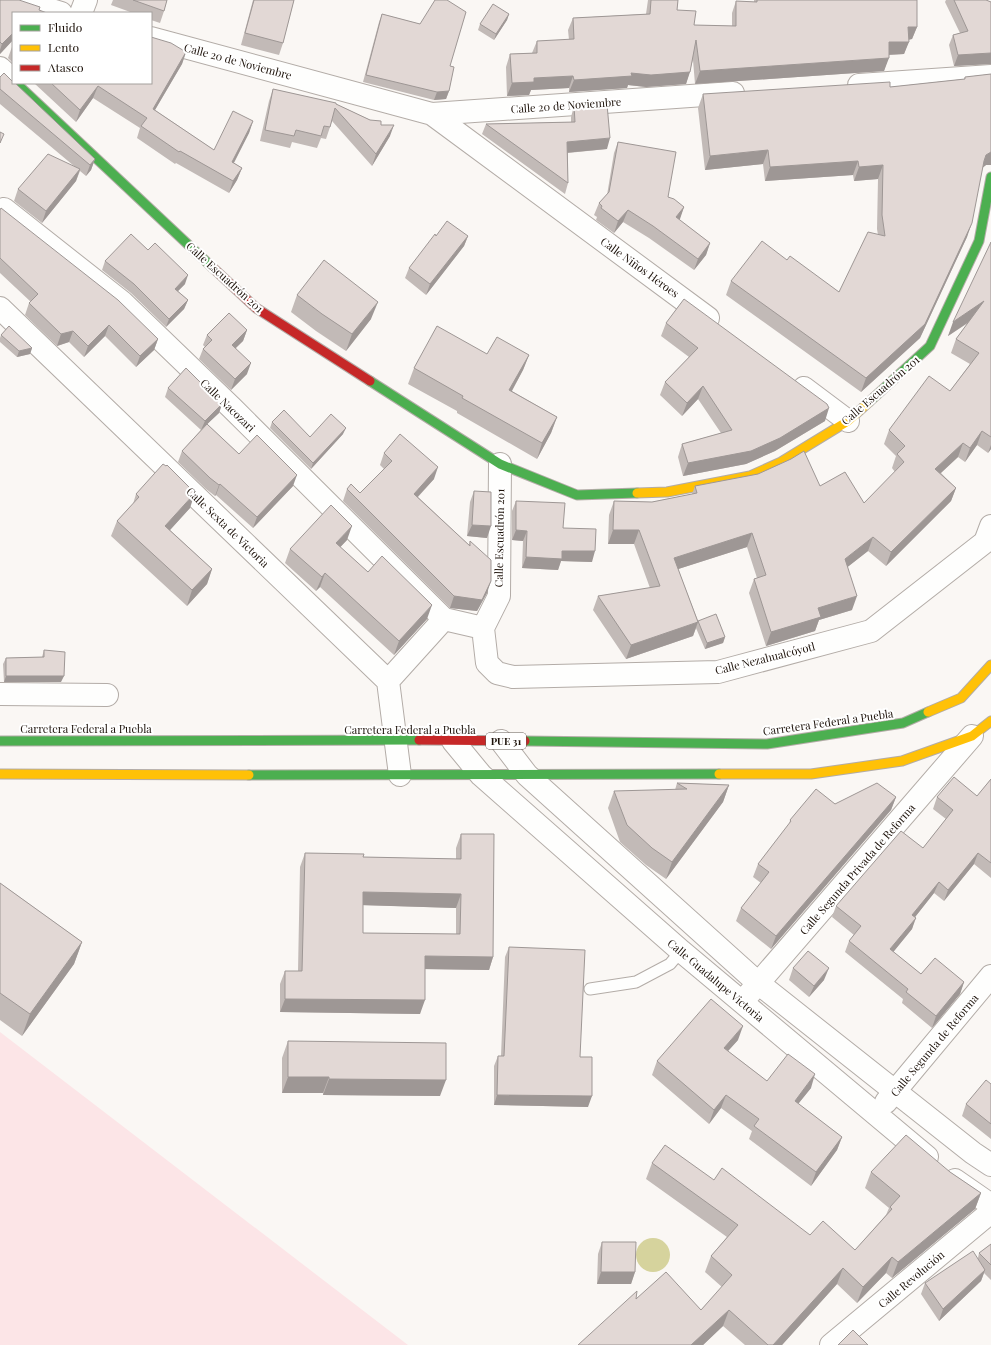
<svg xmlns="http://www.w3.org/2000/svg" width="991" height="1345" viewBox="0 0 991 1345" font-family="'Playfair Display',serif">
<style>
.green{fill:#fce5e7}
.water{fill:#d6d39d}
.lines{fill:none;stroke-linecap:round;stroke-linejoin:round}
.lane-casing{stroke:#b3aca7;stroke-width:13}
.street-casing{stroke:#b3aca7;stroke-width:24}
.fast-casing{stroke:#b3aca7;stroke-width:11}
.slow-casing{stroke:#b3aca7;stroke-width:11}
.jam-casing{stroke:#b3aca7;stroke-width:11}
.lane{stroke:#fefefd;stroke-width:11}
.street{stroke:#fefefd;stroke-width:22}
.fast{stroke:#4caf50;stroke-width:9}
.slow{stroke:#ffc107;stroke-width:9}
.jam{stroke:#c62828;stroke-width:9}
.wall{fill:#c2bab7;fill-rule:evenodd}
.shaded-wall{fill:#9e9795}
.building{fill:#e2d8d5;stroke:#9e9795;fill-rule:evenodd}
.labels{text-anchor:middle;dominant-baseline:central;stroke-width:4;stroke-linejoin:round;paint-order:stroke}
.shield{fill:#fff;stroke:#605853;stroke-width:1}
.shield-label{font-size:10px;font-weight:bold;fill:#1c1109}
.street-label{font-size:11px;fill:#1c1109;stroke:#fff}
</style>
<rect width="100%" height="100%" fill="#faf7f4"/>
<path class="green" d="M 0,1032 L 408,1345 L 0,1345 Z"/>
<path class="water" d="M636 1255a17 17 0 1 1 34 0a17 17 0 1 1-34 0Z"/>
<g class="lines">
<defs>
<path id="lane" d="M 590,989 L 636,982 L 670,964 L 681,951"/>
<path id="street" d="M 19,0 L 61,13
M 81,13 L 86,0
M 151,38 L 432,114 L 733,93
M 0,68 L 13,80
M 859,85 L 991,76
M 432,114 L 708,318
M 4,209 L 122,302 L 232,408 L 444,619
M 0,308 L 388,681 L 400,775
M 804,388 L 848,421
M 483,628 L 487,663 L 497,673 L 513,677 L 718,672 L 871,631 L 985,542 L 991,526
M 388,681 L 444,619 L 483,628 L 499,596 L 500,464
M 0,694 L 107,695
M 453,741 L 481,775 L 681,951 L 927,1157
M 501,741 L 527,775 L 758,983 L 973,1153 L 991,1165
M 749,994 L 972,736
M 886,1102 L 991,976
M 955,1180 L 991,1205
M 831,1345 L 991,1212"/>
<path id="fast" d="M 16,83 L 212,267
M 370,381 L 500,464 L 577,495 L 637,493
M 869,402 L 930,346 L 979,241 L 991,177
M 0,741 L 419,740
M 525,741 L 767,744 L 903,723 L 928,712
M 249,775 L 719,774"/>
<path id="slow" d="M 637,493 L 667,492 L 750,476 L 781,462 L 848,421 L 869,402
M 928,712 L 961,698 L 991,665
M 0,774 L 249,775
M 719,774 L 811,774 L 902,761 L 972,736 L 991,721"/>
<path id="jam" d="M 212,267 L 256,308 L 370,381
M 419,740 L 525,741"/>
</defs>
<use href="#lane" class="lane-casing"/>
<use href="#street" class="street-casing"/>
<use href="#fast" class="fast-casing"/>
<use href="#slow" class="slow-casing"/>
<use href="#jam" class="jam-casing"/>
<use href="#lane" class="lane"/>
<use href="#street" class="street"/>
<use href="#fast" class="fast"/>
<use href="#slow" class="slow"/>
<use href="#jam" class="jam"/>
</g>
<path class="wall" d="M 0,0 L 13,13 L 13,40 L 0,54 Z
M 113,0 L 167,0 L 164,11 L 160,23 L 151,20 L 151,13 L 133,13 L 111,5 Z
M 253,0 L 294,0 L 283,43 L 279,55 L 241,45 Z
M 648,0 L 678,0 L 677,10 L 694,25 L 732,26 L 732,13 L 736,1 L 754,2 L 754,0 L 917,0 L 917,27 L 912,39 L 909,40 L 904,54 L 889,55 L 884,71 L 695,84 L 693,60 L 686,84 L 646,87 L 628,85 L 627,88 L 569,92 L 569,88 L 531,90 L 529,95 L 507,96 L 506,67 L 510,54 L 532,53 L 537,41 L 569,40 L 568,30 L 573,18 L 646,14 Z
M 946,0 L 986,0 L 991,2 L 991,64 L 954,66 L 949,45 L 953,35 L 960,33 L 945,2 Z
M 382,14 L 420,24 L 450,66 L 449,91 L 446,99 L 434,100 L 363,82 L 379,22 Z
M 509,14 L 507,20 L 494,40 L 478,30 L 480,24 Z
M 13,44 L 13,63 L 8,58 Z
M 186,52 L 182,64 L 155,110 L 214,150 L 253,121 L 249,133 L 234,163 L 242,168 L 237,180 L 229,193 L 176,163 L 175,164 L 137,138 L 140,128 L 93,98 L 76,122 L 34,83 L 151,83 Z
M 991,74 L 991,165 L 986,165 L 982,168 L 967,237 L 920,338 L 861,392 L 726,295 L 731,281 L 787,260 L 839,292 L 878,235 L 877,229 L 878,179 L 854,181 L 853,175 L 765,181 L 763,164 L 705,170 L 698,108 L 703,94 L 890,87 L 964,79 L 965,77 Z
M 0,77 L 95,159 L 91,170 L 86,176 L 80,171 L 76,181 L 42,223 L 14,201 L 18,189 L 74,166 L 0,104 Z
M 273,89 L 336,104 L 381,125 L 390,136 L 372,166 L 332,121 L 326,139 L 321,138 L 317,148 L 292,142 L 290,148 L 260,141 L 269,101 Z
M 574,106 L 607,149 L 568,153 L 568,183 L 565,194 L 482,134 L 486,124 L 571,122 L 571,117 Z
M 618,142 L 668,197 L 684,207 L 679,220 L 710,243 L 706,255 L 694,270 L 649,238 L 623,222 L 614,233 L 596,220 L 597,217 L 594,215 L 599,203 L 607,195 L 614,153 Z
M 0,210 L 158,339 L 154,350 L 136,367 L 105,336 L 84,357 L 69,342 L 57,346 L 25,315 L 29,303 L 31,302 L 0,273 Z
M 436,236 L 468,236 L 464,246 L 426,295 L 405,278 L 409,268 Z
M 991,242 L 991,449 L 988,453 L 977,445 L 965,462 L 958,457 L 941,473 L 956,488 L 951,501 L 886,566 L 868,551 L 847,567 L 852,610 L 819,620 L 815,631 L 766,646 L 749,593 L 754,579 L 757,578 L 747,547 L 678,569 L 698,621 L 725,637 L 723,643 L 705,649 L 696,628 L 693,636 L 626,659 L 593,610 L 598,596 L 650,588 L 634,544 L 608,544 L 609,515 L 614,501 L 652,502 L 692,494 L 695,486 L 820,486 L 864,503 L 895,472 L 892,468 L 896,456 L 884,444 L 889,430 L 950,391 L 970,364 L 951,353 L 956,339 L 968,323 L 948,336 Z
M 148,250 L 185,284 L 178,291 L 188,300 L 184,309 L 166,327 L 131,293 L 102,270 L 105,261 Z
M 297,295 L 371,319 L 346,351 L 316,331 L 291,312 Z
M 666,323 L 825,421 L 775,451 L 746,464 L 683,476 L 678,457 L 682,444 L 721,433 L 698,399 L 682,416 L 660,395 L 665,382 L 689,357 L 661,336 Z
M 247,330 L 243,341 L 236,348 L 247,374 L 231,390 L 199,359 L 203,349 L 205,347 L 203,345 L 207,335 Z
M 1,335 L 32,348 L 30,354 L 17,357 L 0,342 L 0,338 Z
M 487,354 L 529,355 L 523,370 L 512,391 L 557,417 L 551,433 L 537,459 L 457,413 L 457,411 L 408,384 L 414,368 Z
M 168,388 L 222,404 L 219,413 L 207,424 L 239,454 L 293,486 L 253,528 L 216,495 L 215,496 L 206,489 L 178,462 L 182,451 L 201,430 L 165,397 Z
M 272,422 L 310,437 L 343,434 L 311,469 L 270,428 Z
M 384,453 L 434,479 L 418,497 L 469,545 L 470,541 L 487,593 L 477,611 L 450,608 L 343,501 L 347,489 L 360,493 L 384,469 L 380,465 Z
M 474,491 L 487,538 L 467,536 L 470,502 Z
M 136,494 L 190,508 L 170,530 L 212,569 L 207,584 L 187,606 L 111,536 L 117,521 L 133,504 Z
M 516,501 L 563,528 L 592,562 L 561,561 L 558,570 L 522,568 L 523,541 L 512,540 L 512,511 Z
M 347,540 L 340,547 L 368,572 L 427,619 L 394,655 L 320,587 L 316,591 L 285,563 L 290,549 Z
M 44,650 L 61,682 L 4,682 L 3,664 L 6,658 L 42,657 Z
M 991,779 L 991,878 L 974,864 L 944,901 L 934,893 L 915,917 L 912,929 L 893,952 L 921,974 L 964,982 L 960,994 L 932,1028 L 902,1003 L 903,999 L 845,952 L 849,941 L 854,935 L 832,917 L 836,906 L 923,848 L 946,819 L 933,809 L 937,797 L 977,796 Z
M 677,783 L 729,785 L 723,802 L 666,879 L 646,865 L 620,842 L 608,808 L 614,791 L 675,790 Z
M 896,797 L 891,810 L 771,949 L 736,921 L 741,908 L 761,883 L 753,877 L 758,864 L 789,825 L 790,820 L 835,804 Z
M 461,834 L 493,957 L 489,970 L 425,969 L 420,1014 L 280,1012 L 280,984 L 285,971 L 298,971 L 300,867 L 305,853 L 363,857 L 456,859 L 456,848 ZM 363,905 L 456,908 L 456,934 L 363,933 Z
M 0,883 L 82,942 L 74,964 L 22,1036 L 0,1020 Z
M 509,947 L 588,1107 L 494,1105 L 494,1066 L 498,1056 L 501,1056 L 505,957 Z
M 793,968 L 824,980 L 809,997 L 789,980 Z
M 738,1040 L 728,1051 L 767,1081 L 811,1088 L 798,1104 L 842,1137 L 837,1150 L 811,1186 L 749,1139 L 752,1131 L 721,1108 L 709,1124 L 652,1075 L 657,1061 Z
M 288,1041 L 440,1096 L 323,1095 L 323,1093 L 282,1093 L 282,1058 Z
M 991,1084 L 991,1139 L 962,1116 L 966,1104 Z
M 652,1163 L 714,1180 L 810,1235 L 855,1250 L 886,1215 L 889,1208 L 865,1188 L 871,1172 L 950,1172 L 981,1193 L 975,1209 L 892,1278 L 886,1273 L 857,1303 L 837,1284 L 782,1345 L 745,1345 L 723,1326 L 703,1345 L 578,1345 L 636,1299 L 701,1310 L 722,1287 L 705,1272 L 711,1256 L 727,1237 L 646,1179 Z
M 602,1242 L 635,1272 L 631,1284 L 597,1284 L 598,1254 Z
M 991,1244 L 991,1280 L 984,1273 L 981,1281 L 939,1321 L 921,1294 L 925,1283 L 978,1258 L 979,1253 Z"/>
<path class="shaded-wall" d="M 509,14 L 507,20 L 494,40 L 496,34 Z
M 908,27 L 917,27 L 912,39 L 904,40 Z
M 13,33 L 13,40 L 0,54 L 0,50 L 2,44 Z
M 889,42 L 909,42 L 904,54 L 884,55 Z
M 186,52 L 182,64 L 149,120 L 153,109 Z
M 991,53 L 991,64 L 954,66 L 958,55 Z
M 889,58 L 884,71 L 695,84 L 700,71 Z
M 690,72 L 686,84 L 646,87 L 628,85 L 627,88 L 569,92 L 574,80 L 631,73 Z
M 573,76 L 569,88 L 531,90 L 529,95 L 507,96 L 512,83 L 534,78 Z
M 98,86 L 93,98 L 76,122 L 80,110 Z
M 449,91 L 446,99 L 434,100 L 437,92 Z
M 253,121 L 249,133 L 228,174 L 232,162 Z
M 394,125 L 390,136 L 372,166 L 376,154 Z
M 610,138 L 607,149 L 564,153 L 567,142 Z
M 768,150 L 763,164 L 705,170 L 710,156 Z
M 991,152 L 991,165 L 986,165 L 981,169 L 984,161 L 986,155 Z
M 95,159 L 91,170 L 86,176 L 90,165 Z
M 858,161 L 853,175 L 765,181 L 770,167 Z
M 883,165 L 878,179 L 854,181 L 859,167 Z
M 242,168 L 237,180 L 229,193 L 233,181 Z
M 80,169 L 76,181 L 42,223 L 46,211 Z
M 684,207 L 680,219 L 672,229 L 676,217 Z
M 628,210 L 623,222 L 614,233 L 618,221 Z
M 972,223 L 967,237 L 920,338 L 861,392 L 866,378 Z
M 468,236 L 464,246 L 426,295 L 430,284 Z
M 710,243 L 706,255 L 694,270 L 698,259 Z
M 188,275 L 185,284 L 172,297 L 175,289 Z
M 188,300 L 184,309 L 166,327 L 169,319 Z
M 984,301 L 979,315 L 948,336 L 953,322 Z
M 378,302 L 371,319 L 346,351 L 352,334 Z
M 109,325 L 105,336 L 84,357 L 88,346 Z
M 247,330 L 243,341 L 228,355 L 232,345 Z
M 73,331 L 69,342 L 57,346 L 61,334 Z
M 158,339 L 154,350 L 136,367 L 140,356 Z
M 32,348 L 30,354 L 17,357 L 19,351 Z
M 529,355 L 523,370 L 504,405 L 509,390 Z
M 251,363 L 247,374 L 231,390 L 235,379 Z
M 703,386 L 698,399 L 682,416 L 687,403 Z
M 222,404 L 219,413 L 201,430 L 205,421 Z
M 829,408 L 825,421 L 775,451 L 746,464 L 683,476 L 688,463 Z
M 557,417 L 551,433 L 537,459 L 542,443 Z
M 346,428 L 343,434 L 311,469 L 313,463 Z
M 982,431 L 977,445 L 965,462 L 970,448 Z
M 963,443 L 958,457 L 930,483 L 935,469 Z
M 991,445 L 991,449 L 988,453 Z
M 438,467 L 434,479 L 410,505 L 414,494 Z
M 297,475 L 293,486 L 253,528 L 257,517 Z
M 220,484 L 216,495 L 215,496 L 219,485 Z
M 956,488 L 951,501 L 886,566 L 891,552 Z
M 195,493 L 190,508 L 160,541 L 165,526 Z
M 472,525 L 491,526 L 487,538 L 467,536 Z
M 352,526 L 347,540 L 331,557 L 336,543 Z
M 516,530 L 527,531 L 523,541 L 512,540 Z
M 613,530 L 639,530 L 634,544 L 608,544 Z
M 752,533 L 747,547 L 669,572 L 674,558 Z
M 873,537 L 868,551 L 840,573 L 845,559 Z
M 562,551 L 595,551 L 592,562 L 561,561 L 558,570 L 522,568 L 526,557 Z
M 212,569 L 207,584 L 187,606 L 192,590 Z
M 325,573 L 320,587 L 316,591 L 322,577 Z
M 491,581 L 487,593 L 477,611 L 450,608 L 454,596 Z
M 857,596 L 852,610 L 819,620 L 815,631 L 766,646 L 771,632 L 818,608 Z
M 432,605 L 427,619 L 394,655 L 399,641 Z
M 698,622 L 693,636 L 626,659 L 631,645 Z
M 725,637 L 723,643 L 705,649 L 707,643 Z
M 6,676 L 64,676 L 61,682 L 4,682 Z
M 729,785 L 723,802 L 666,879 L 672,862 Z
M 896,797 L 891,810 L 771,949 L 776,936 Z
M 978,853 L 974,864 L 944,901 L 948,890 Z
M 939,882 L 934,893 L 908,926 L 912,915 Z
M 363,892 L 461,894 L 456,908 L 358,905 Z
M 916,918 L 912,929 L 886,961 L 890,949 Z
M 82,942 L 74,964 L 22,1036 L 30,1014 Z
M 425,956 L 493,957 L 489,970 L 420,969 Z
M 829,968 L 824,980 L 809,997 L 814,986 Z
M 964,982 L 960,994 L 932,1028 L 936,1016 Z
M 285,999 L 425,1000 L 420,1014 L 280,1012 Z
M 743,1026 L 738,1040 L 719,1061 L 724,1048 Z
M 815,1074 L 811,1088 L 790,1114 L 795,1101 Z
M 288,1077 L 329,1077 L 323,1093 L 282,1093 Z
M 329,1079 L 446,1080 L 440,1096 L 323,1095 Z
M 497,1095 L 592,1096 L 588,1107 L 494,1105 Z
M 726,1095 L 721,1108 L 709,1124 L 714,1110 Z
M 842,1137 L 837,1150 L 811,1186 L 816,1172 Z
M 981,1193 L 975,1209 L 892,1278 L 898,1262 Z
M 892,1257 L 886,1273 L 857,1303 L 863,1287 Z
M 843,1268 L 837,1284 L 782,1345 L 773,1345 Z
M 985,1270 L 981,1281 L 939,1321 L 943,1309 Z
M 601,1272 L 635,1272 L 631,1284 L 597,1284 Z
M 729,1310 L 723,1326 L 703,1345 L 691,1345 Z"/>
<path class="building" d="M 0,0 L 19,0 L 40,7 L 39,10 L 47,13 L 13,13 L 13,33 L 2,44 L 0,42 Z
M 133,0 L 167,0 L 164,11 Z
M 254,0 L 294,0 L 283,43 L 245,33 Z
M 435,0 L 447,0 L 466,12 L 450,66 L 454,67 L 449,91 L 437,92 L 366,75 L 382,14 L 420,24 Z
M 651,0 L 678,0 L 677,10 L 696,11 L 694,25 L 736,26 L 736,1 L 757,2 L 757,0 L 917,0 L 917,27 L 908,27 L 909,42 L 889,42 L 889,58 L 700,71 L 696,40 L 690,72 L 651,75 L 631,73 L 632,76 L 574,80 L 573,76 L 534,78 L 534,82 L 512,83 L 510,54 L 537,53 L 537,41 L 574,39 L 573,18 L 650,14 Z
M 954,0 L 986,0 L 991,2 L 991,53 L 958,55 L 953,35 L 968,31 Z
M 493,4 L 509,14 L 496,34 L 480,24 Z
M 151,37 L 171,43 L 186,52 L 153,109 L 214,150 L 233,111 L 253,121 L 232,162 L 242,168 L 233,181 L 180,151 L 179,152 L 141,126 L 147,118 L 98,86 L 80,110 L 51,83 L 151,83 Z
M 4,73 L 13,82 L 13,83 L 15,83 L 95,159 L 90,165 L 0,89 L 0,77 Z
M 991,74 L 991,152 L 986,155 L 984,161 L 972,223 L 925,324 L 866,378 L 731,281 L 762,241 L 787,260 L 790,256 L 839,292 L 868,232 L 885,236 L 882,215 L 883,165 L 859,167 L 858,161 L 770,167 L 768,150 L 710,156 L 703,94 L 890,82 L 890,87 L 965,79 L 965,77 Z
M 273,89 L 336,103 L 336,104 L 370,120 L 381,121 L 381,125 L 394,125 L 376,154 L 335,108 L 330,127 L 324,126 L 321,136 L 296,130 L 294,136 L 265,130 Z
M 607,104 L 610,138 L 567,142 L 568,183 L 486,124 L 575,122 L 574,106 Z
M 0,132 L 4,134 L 0,143 Z
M 618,142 L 676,152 L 668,197 L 674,199 L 684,207 L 676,217 L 710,243 L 698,259 L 653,226 L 628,210 L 618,221 L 601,208 L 602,206 L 599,203 L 609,192 Z
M 48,154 L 80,169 L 46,211 L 18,189 Z
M 1,208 L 118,300 L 158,339 L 140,356 L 109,325 L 88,346 L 73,331 L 61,334 L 29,303 L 38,294 L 0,258 L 0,210 Z
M 447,221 L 468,236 L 430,284 L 409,268 L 435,234 L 436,236 Z
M 131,234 L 148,250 L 155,243 L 188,275 L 175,289 L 188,300 L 169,319 L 134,284 L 105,261 Z
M 991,242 L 991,437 L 982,431 L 970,448 L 963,443 L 935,469 L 956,488 L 891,552 L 873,537 L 845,559 L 857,596 L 818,608 L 821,617 L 771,632 L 754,579 L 766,575 L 752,533 L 674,558 L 698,622 L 631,645 L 598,596 L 660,586 L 639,530 L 613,530 L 614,501 L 652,502 L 697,493 L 695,486 L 758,474 L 791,459 L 804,451 L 820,486 L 845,472 L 864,503 L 904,462 L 897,454 L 905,446 L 889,430 L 929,376 L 950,391 L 979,353 L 956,339 L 984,301 L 953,322 Z
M 324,260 L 378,302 L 352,334 L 322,314 L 297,295 Z
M 684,299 L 827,404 L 829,408 L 780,438 L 751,451 L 688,463 L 682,444 L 732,430 L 703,386 L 687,403 L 665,382 L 698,348 L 666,323 Z
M 229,313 L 247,330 L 232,345 L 251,363 L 235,379 L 203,349 L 212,340 L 207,335 Z
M 9,326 L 32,348 L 19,351 L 1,335 Z
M 437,326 L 487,354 L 497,337 L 529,355 L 509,390 L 557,417 L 542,443 L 462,398 L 463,396 L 414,368 Z
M 186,368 L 222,404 L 205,421 L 168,388 Z
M 284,410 L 310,437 L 331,414 L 346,428 L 313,463 L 272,422 Z
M 207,424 L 239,454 L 257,435 L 297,475 L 257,517 L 220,484 L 219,485 L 210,478 L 182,451 Z
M 400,434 L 438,467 L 414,494 L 470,546 L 470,541 L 491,560 L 491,581 L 482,600 L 454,596 L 347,489 L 351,484 L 360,493 L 392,461 L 384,453 Z
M 163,464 L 166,466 L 167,465 L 195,493 L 165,526 L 212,569 L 192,590 L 117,521 L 139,497 L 136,494 Z
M 474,491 L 491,492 L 491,526 L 472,525 Z
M 516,501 L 565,503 L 563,528 L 596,529 L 595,551 L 562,551 L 562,559 L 526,557 L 527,531 L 516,530 Z
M 331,505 L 352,526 L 336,543 L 368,572 L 382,556 L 432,605 L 399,641 L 325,573 L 322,577 L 290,549 Z
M 716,614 L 725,637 L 707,643 L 698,621 Z
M 44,650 L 65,652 L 64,676 L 6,676 L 6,658 L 44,657 Z
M 954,777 L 977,796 L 991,779 L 991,863 L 978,853 L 948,890 L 939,882 L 912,915 L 916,918 L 890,949 L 921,974 L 935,958 L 964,982 L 936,1016 L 906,992 L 908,989 L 849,941 L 861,926 L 836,906 L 901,831 L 923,848 L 953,810 L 937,797 Z
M 677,783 L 729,785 L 672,862 L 652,848 L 627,825 L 614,791 L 687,789 Z
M 877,783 L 896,797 L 776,936 L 741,908 L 769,872 L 758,864 L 791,821 L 790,820 L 816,789 L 835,804 Z
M 461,834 L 494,834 L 493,957 L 425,956 L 425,1000 L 285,999 L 285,971 L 302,971 L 305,853 L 364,854 L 363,857 L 461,859 ZM 363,892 L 461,894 L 460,934 L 363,933 Z
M 0,883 L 82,942 L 30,1014 L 0,993 Z
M 509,947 L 585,950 L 580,1057 L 592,1057 L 592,1096 L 497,1095 L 498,1056 L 504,1056 Z
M 808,951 L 829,968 L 814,986 L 793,968 Z
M 711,999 L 743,1026 L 724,1048 L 767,1081 L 788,1054 L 815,1074 L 795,1101 L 842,1137 L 816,1172 L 754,1126 L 759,1119 L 726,1095 L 714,1110 L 657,1061 Z
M 288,1041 L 446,1043 L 446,1080 L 329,1079 L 329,1077 L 288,1077 Z
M 986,1080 L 991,1084 L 991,1124 L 966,1104 Z
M 906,1135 L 950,1172 L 981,1193 L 898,1262 L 892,1257 L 863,1287 L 843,1268 L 773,1345 L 768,1345 L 729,1310 L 691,1345 L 578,1345 L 637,1291 L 636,1299 L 666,1272 L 701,1310 L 732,1275 L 711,1256 L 738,1225 L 652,1163 L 665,1145 L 714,1180 L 722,1168 L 810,1235 L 823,1221 L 855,1250 L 892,1209 L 890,1207 L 900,1196 L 871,1172 Z
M 602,1242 L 636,1242 L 635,1272 L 601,1272 Z
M 991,1244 L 991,1265 L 979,1253 Z
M 973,1251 L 985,1270 L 943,1309 L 925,1283 Z
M 853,1330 L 868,1345 L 838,1345 Z"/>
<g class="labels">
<rect class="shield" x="486" y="733" width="40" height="16" rx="3"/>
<g class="shield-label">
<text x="506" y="741">PUE 31</text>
</g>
<g class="street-label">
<text transform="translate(238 61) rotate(15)">Calle 20 de Noviembre</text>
<text transform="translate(566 105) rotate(-4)">Calle 20 de Noviembre</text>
<text transform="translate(640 267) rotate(36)">Calle Niños Héroes</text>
<text transform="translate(225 277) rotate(42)">Calle Escuadrón 201</text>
<text transform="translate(880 390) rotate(-41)">Calle Escuadrón 201</text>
<text transform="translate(228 405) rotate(44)">Calle Nacozari</text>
<text transform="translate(228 527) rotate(44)">Calle Sexta de Victoria</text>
<text transform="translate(499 538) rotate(-89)">Calle Escuadrón 201</text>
<text transform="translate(765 658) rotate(-14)">Calle Nezahualcóyotl</text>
<text transform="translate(828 722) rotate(-8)">Carretera Federal a Puebla</text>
<text x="86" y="728">Carretera Federal a Puebla</text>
<text x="410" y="729">Carretera Federal a Puebla</text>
<text transform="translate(857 869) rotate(-49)">Calle Segunda Privada de Reforma</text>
<text transform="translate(716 980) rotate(40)">Calle Guadalupe Victoria</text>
<text transform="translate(934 1045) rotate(-50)">Calle Segunda de Reforma</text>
<text transform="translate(911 1279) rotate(-40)">Calle Revolución</text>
</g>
</g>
<rect x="12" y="12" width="140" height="72" fill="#ffffff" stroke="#a4a09d"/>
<rect x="20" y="25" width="20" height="6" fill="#4caf50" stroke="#a4a09d"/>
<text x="48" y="32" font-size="12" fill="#1c1109">Fluido</text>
<rect x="20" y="45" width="20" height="6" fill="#ffc107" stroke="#a4a09d"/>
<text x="48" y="52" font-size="12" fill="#1c1109">Lento</text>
<rect x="20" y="65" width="20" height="6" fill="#c62828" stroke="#a4a09d"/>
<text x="48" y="72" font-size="12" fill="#1c1109">Atasco</text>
</svg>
